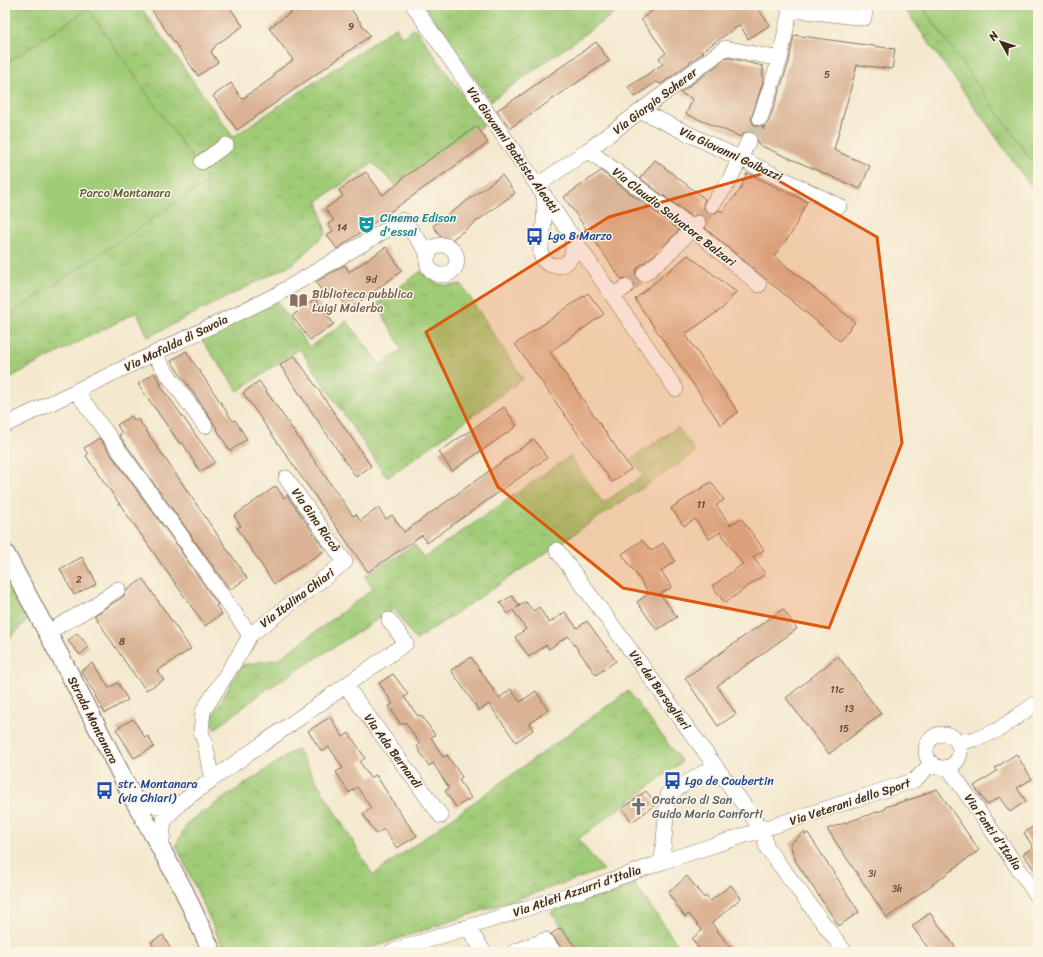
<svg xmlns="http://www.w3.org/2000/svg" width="1043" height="957" viewBox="0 0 1043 957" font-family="Sriracha,sans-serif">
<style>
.grass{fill:url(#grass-tufts);stroke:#6e7a4a}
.garden{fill:#a0cb77;stroke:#6e7a4a}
.building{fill:#dab395}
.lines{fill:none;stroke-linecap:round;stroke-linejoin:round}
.minor-tunnel{stroke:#cfc3ac;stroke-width:15;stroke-dasharray:15 8;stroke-linecap:butt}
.minor-casing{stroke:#7c6d5c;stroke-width:16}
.tertiary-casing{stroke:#7c6d5c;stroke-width:20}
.minor{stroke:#fff;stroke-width:15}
.tertiary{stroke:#fff;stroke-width:18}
.marked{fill:#df570d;fill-opacity:0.2;stroke:#df570d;stroke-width:3;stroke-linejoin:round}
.labels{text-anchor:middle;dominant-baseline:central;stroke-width:3;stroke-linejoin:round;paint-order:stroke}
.number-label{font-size:10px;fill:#634c3c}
.street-label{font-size:12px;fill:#3b2a1e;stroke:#fcf5e5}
.park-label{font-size:12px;fill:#595a39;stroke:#fcf5e5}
.culture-label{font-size:12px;fill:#0d838f;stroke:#fcf5e5;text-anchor:start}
.transit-label{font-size:12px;fill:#164399;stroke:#fcf5e5;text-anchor:start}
.education-label{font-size:12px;fill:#785e54;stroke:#fcf5e5;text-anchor:start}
.worship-label{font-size:12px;fill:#5b616d;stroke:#fcf5e5;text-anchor:start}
</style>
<defs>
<pattern id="grass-tufts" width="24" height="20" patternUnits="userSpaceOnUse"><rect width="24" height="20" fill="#a0cb77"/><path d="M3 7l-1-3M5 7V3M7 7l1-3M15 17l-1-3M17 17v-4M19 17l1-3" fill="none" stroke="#8bae66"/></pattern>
</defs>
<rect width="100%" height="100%" fill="#fcf5e5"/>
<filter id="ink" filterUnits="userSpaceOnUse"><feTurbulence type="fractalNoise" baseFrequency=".025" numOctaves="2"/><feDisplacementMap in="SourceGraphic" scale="8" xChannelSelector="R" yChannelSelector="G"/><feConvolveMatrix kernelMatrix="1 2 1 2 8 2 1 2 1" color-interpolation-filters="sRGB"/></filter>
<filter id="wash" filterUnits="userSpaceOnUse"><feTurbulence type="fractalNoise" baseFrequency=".012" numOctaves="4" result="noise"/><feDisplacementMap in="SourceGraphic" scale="16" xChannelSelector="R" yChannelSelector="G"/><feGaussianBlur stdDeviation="0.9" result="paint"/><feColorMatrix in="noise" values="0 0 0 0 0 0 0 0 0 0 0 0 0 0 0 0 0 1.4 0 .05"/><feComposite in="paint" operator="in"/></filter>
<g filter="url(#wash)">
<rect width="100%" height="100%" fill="#f4e9cf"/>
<path class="grass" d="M 5,5 L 139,5 L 233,137 L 396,27 L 402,37 L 415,28 L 484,125 L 397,186 L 373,163 L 318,201 L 326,233 L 294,263 L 148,337 L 137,312 L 5,380 Z
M 424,5 L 627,5 L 600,23 L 491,101 Z
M 902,5 L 1038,5 L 1038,196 Z
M 421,271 C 437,285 440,287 461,284 L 523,379 L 387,478 L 300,349 L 238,391 L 201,339 L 276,300 L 309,347 L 347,321 L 381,365 L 402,349 L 377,304 Z
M 678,427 L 696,452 L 416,640 L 394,609 L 266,690 L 215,729 L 210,720 L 242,665 L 279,659 L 373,589 L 365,576 L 414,544 L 424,558 L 570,456 L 603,503 L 644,475 L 631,459 Z
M 5,564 L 30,617 L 5,643 Z
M 628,691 L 682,762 L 578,839 L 603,870 L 359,952 L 225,952 L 176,845 L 188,822 L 297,749 L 373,875 Z
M 633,882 L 683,952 L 579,952 L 551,912 Z"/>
<path class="garden" d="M 921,5 L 1038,5 L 1038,169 Z
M 88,9 L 208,181 L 5,318 L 5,64 Z"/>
<g id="blocks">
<path class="building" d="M 148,5 L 228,5 L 243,26 L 216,45 L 211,52 L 218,62 L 198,76 Z
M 301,5 L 348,5 L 370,36 L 237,130 L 213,96 L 231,83 L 242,99 L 275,76 L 273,74 L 293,60 L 269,28 Z
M 661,5 L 755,5 L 770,25 L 748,39 L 740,25 L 701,52 L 704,52 L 661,84 L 656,82 L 635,97 L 628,87 L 663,64 L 659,58 L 666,53 L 641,19 Z
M 794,35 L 895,49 L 892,69 L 857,65 L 834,150 L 870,166 L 860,189 L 757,144 L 758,140 L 757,135 L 753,132 L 748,131 L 744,132 L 741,137 L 686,114 L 693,99 L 680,93 L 727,58 L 729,58 L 763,66 L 763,82 L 751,119 L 753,124 L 757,126 L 763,126 L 763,130 L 765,126 L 769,121 L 789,62 Z
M 596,42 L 609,61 L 510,128 L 497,110 L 521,95 Z
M 477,126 L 488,143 L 337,249 L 327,235 L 333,231 L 328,224 L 334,220 L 325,209 L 343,196 L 339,190 L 366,172 L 383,195 L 401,181 L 400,180 Z
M 655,160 L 705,199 L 703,204 L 704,208 L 706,212 L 711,214 L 715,213 L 719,210 L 722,212 L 740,190 L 747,173 L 807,202 L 791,234 L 774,256 L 855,322 L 840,341 L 705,228 L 707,221 L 704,216 L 701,214 L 696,214 L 692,217 L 640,178 Z
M 601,171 L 679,230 L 658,251 L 638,267 L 636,271 L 635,276 L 631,280 L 626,278 L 621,279 L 564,197 Z
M 502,175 L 515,193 L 446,244 L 433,226 Z
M 386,247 L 402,271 L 348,310 L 334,290 L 325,297 L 316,282 L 345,265 L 349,272 Z
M 688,255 L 736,292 L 722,309 L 685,334 L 738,412 L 721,425 L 635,299 Z
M 588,293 L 604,314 L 550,352 L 631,469 L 612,482 L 515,344 Z
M 315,299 L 334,324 L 310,340 L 292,316 Z
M 186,351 L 233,421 L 235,420 L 247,439 L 230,451 L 206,411 L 171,361 Z
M 295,356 L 371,466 L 356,477 L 280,365 Z
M 154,373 L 161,384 L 160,385 L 215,462 L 200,472 L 182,442 L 180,444 L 138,384 Z
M 259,381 L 353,516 L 356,514 L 360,521 L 378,508 L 386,519 L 392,515 L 404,532 L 534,439 L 547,458 L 427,543 L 422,535 L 368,572 L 243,393 Z
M 504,407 L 517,426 L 452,471 L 439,452 Z
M 131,416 L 135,421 L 138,419 L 247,578 L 230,590 L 196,543 L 193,540 L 191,535 L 119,435 L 122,433 L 117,425 Z
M 99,438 L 177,545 L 180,548 L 182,553 L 218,605 L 216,606 L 222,614 L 205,626 L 86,456 L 88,454 L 84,448 Z
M 711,482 L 724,500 L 716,505 L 730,525 L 741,518 L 764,550 L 753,557 L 765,574 L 725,603 L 712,586 L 743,564 L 720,532 L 709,539 L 695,519 L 684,526 L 671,508 Z
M 276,486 L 284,498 L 287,495 L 325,550 L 274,584 L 237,528 L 241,526 L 234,516 Z
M 642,540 L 651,551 L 663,543 L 675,561 L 661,571 L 672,587 L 660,594 L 677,617 L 657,630 L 637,602 L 649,593 L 622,554 Z
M 82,557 L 96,583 L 74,595 L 60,569 Z
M 143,579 L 191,649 L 157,671 L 164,680 L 146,690 L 128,666 L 94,615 L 123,597 L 127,590 Z
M 512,596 L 520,606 L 516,608 L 526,602 L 533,611 L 539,607 L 549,623 L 565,612 L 577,628 L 587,621 L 616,661 L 596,675 L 568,636 L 549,649 L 546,645 L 529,657 L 515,637 L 526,629 L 513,610 L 508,614 L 500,603 Z
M 783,609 L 797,629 L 717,686 L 736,714 L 718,726 L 685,678 Z
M 77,633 L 89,647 L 80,655 L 68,641 Z
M 838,656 L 881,714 L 829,754 L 786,698 Z
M 471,657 L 499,698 L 511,689 L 520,702 L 536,691 L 548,710 L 529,724 L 533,730 L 516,742 L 489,704 L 479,711 L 451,670 Z
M 93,663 L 109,688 L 118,683 L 128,700 L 105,713 L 95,696 L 97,695 L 81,671 Z
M 393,674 L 408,694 L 404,697 L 418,716 L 421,715 L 435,735 L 431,737 L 443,757 L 447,755 L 462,777 L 459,780 L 471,798 L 456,807 L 445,791 L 449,788 L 433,763 L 429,766 L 417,747 L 420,744 L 405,722 L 401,725 L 389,706 L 393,704 L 379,683 Z
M 330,717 L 343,737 L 349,733 L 365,758 L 360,762 L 370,778 L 376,775 L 402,816 L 417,836 L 397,848 L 384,829 L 376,834 L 363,814 L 371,808 L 357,787 L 349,793 L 336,772 L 343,768 L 329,747 L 322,752 L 308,731 Z
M 133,719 L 145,738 L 148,736 L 154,747 L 134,758 L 116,729 Z
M 1016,754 L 1032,779 L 1017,788 L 1026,801 L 1010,812 L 999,797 L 987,805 L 974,786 L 997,771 L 995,768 Z
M 937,789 L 979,850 L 887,918 L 827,829 L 886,809 L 885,807 L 924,795 L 923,794 Z
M 646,791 L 656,804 L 632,822 L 622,809 Z
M 1038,823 L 1038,875 L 1023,854 L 1033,847 L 1024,833 Z
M 804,832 L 805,835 L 808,833 L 859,912 L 839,926 L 796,862 L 790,844 Z
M 687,876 L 704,898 L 706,896 L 710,901 L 731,885 L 741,898 L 712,923 L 733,952 L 701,952 L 692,939 L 702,930 L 689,914 L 685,917 L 668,893 Z
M 930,913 L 959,952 L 931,952 L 912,926 Z
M 561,928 L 579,952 L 563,952 L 561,947 L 551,934 Z
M 163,935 L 172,952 L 156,952 L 151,942 Z"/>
</g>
</g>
<g filter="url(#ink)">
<use href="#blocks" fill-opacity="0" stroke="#7c6d5c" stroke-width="1"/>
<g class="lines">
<path class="minor-tunnel" d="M 749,140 L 760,118
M 698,223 L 712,205
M 626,287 L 644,274"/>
<defs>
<path id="minor" d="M 413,5 L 513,150 L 676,389
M 786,5 L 790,9 L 864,18 L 866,5
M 641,111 L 839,206
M 760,118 L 780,59 L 790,9
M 588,150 L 693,229 L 759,285
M 202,162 L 226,145
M 538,185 L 588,150 L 725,48 L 780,59
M 544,195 C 546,208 544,220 543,232 C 542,239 540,247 541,254 C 543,267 563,270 570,259 C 575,253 572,242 572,235
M 712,205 L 728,183 L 749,140
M427 260a15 15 0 1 1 30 0a15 15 0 1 1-30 0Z
M 644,274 L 664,258 L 698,223
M 612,296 L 626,287
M 153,354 L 205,426
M 76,391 L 184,540
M 5,425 L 276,295 L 403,220 L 429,254
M 189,548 L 250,635
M 557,550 L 763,831 L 767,848 L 845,952
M 48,632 L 83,612 L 118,589
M 346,686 L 441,816
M926 751a17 17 0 1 1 34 0a17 17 0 1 1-34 0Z
M 958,743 L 979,738 L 998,730 L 1038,702
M 948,767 L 1038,897
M 214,778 L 406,643 L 389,620
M 133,798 L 161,807 L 179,804
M 161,850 L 164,821 L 179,804 L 214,778 L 210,771 L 205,742 L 201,732 L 203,711 L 242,650 L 250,635 L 345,562 L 286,478
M 662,862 L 668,794 L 715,766
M 467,927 L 484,952
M 391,952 L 584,890 L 662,862 L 915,780 L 932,763
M 514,952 L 545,940 L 554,952"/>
<path id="tertiary" d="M 5,553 L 85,703 L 133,798 L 183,889 L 212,952"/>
</defs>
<use href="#minor" class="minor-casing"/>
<use href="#tertiary" class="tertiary-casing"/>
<use href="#minor" class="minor"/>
<use href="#tertiary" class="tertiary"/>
</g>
</g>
<path class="marked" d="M 765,173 L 877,237 L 902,443 L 829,628 L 623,588 L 498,487 L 426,332 L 609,217 Z"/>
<defs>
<symbol id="theatre-bare" viewBox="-9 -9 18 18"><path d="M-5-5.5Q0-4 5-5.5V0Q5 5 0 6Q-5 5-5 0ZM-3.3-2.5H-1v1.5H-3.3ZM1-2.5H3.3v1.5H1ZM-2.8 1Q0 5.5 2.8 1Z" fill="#0f9aa8" stroke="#fcf5e5" stroke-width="2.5" paint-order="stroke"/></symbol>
<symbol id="bus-bare" viewBox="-9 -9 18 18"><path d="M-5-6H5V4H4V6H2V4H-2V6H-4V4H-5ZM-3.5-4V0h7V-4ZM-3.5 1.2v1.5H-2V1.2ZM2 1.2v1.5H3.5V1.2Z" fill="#1a4fb4" stroke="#fcf5e5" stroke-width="2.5" paint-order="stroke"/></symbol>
<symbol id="library-bare" viewBox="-9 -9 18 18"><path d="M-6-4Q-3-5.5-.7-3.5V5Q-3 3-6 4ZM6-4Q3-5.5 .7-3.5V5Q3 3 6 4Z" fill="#8d6e63" stroke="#fcf5e5" stroke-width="2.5" paint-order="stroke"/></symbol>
<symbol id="church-bare" viewBox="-9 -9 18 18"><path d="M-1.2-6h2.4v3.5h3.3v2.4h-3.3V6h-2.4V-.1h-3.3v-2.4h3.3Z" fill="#6b7280" stroke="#fcf5e5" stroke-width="2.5" paint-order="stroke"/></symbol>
</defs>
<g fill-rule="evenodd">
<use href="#theatre-bare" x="354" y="212" width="25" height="25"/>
<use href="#bus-bare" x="522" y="224" width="25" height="25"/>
<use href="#library-bare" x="286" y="288" width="25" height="25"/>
<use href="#bus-bare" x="660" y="768" width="25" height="25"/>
<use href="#bus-bare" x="92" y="778" width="25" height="25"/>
<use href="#church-bare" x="626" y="794" width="25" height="25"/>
</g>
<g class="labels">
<g class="number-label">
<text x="351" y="27">9</text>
<text x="827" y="75">5</text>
<text x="342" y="228">14</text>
<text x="371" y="280">9d</text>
<text x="701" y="505">11</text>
<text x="79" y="580">2</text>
<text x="122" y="642">8</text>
<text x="837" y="690">11c</text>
<text x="849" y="709">13</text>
<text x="844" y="729">15</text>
<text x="872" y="874">3i</text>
<text x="897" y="889">3h</text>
</g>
<g class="street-label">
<text transform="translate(655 101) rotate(-37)">Via Giorgio Scherer</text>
<text transform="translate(513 150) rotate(55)">Via Giovanni Battista Aleotti</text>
<text transform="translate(731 154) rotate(25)">Via Giovanni Gaibazzi</text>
<text transform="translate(674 217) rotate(38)">Via Claudio Salvatore Balzari</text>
<text transform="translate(176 343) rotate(-26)">Via Mafalda di Savoia</text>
<text transform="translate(316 520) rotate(55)">Via Gina Riccò</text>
<text transform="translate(297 598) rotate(-37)">Via Italina Chiari</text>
<text transform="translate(660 690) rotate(54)">Via dei Bersaglieri</text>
<text transform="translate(93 720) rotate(63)">Strada Montanara</text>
<text transform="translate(393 751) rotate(54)">Via Ada Bernardi</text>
<text transform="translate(850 802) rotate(-18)">Via Veterani dello Sport</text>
<text transform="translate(993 832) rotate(55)">Via Fanti d'Italia</text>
<text transform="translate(577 891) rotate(-19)">Via Atleti Azzurri d'Italia</text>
</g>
<g class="park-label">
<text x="125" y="193">Parco Montanara</text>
</g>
<g class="culture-label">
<text x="380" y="218">Cinema Edison<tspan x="380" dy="14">d'essai</tspan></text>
</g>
<g class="transit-label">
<text x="548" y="236">Lgo 8 Marzo</text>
<text x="685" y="781">Lgo de Coubertin</text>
<text x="118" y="784">str. Montanara<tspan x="118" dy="14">(via Chiari)</tspan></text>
</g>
<g class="education-label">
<text x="312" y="294">Biblioteca pubblica<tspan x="312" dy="14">Luigi Malerba</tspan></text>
</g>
<g class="worship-label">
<text x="652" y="800">Oratorio di San<tspan x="652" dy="14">Guido Maria Conforti</tspan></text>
</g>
</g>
<rect width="1043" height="957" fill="none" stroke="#fcf5e5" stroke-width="20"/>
<g transform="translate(1001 42) rotate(309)" stroke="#fcf5e5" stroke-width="3" paint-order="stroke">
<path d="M0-3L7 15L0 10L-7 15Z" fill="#3b2a1e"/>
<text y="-6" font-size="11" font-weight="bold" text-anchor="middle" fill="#3b2a1e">N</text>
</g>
</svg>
